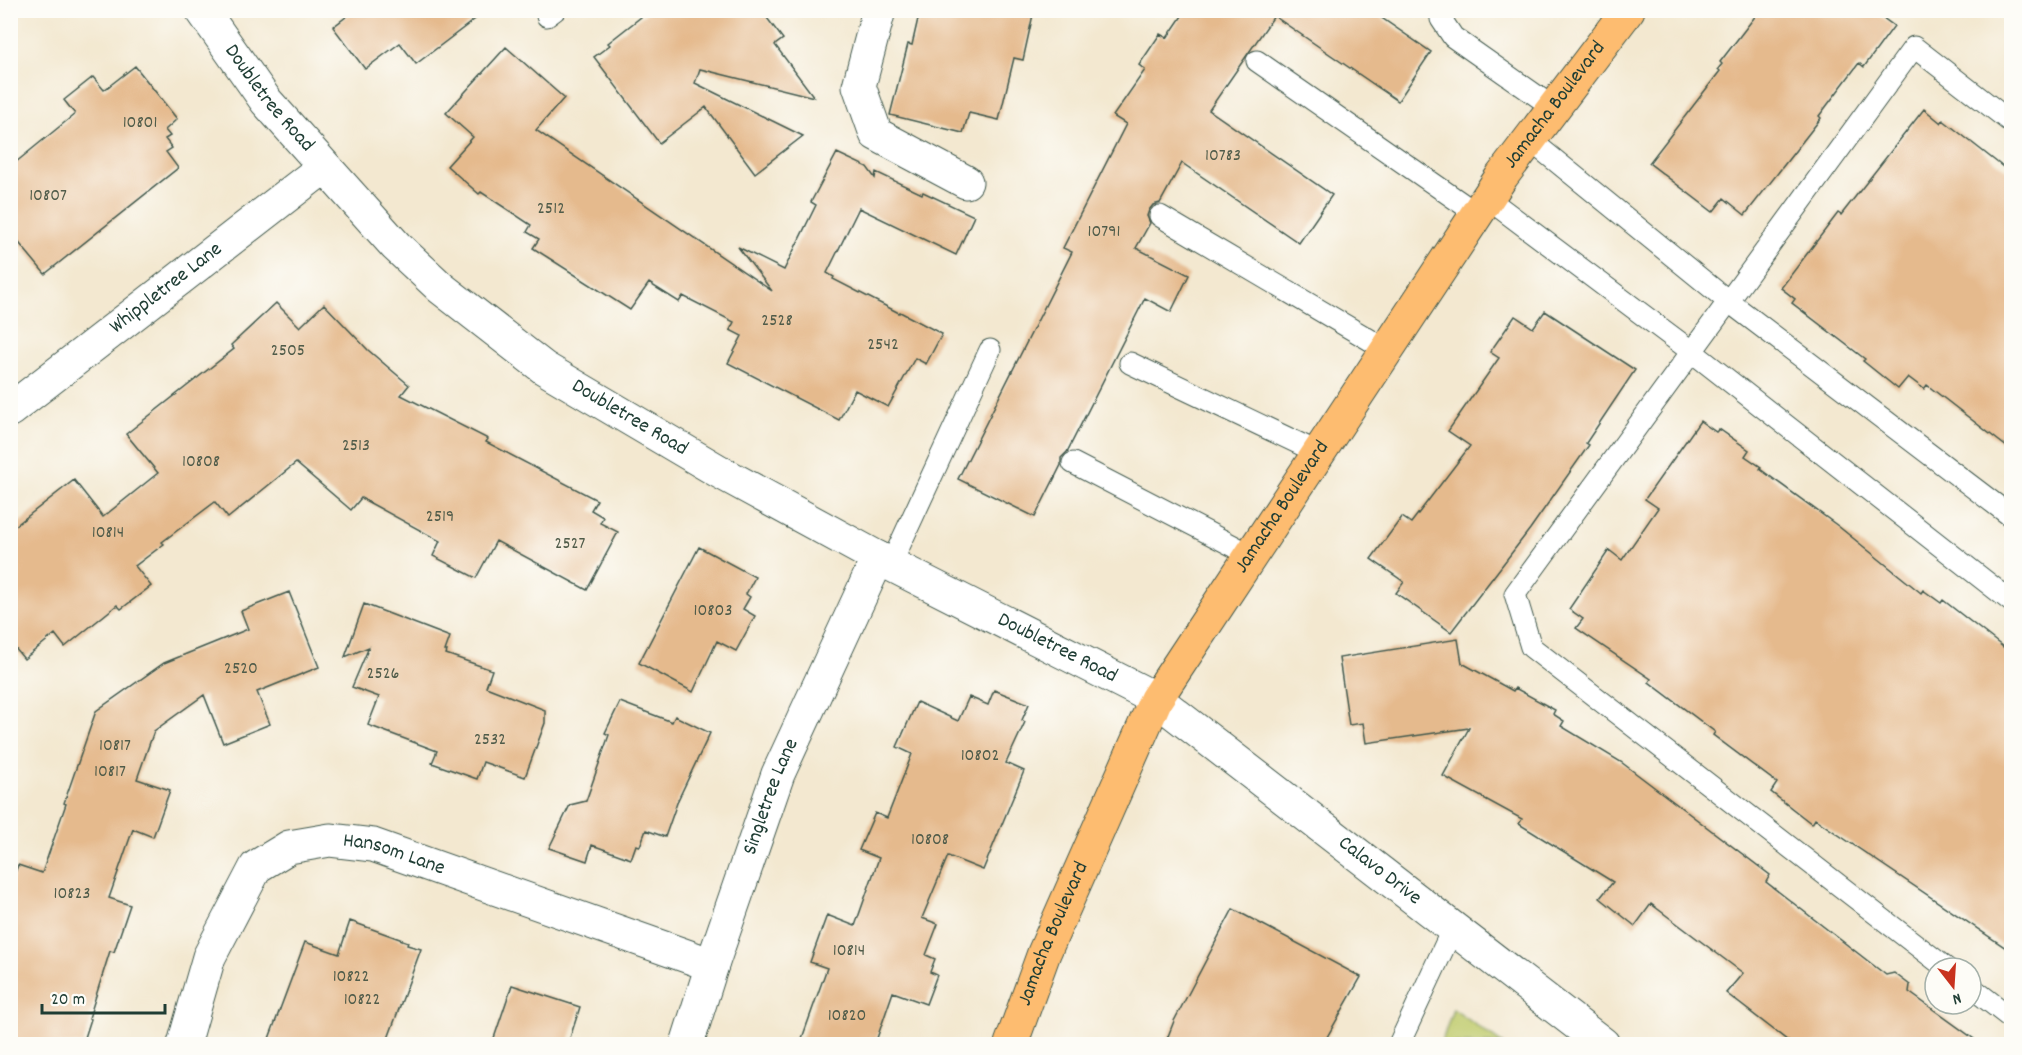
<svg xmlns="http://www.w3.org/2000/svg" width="2022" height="1055" viewBox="0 0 2022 1055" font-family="Dekko,sans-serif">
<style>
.green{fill:#bfcb6c;stroke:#6f8450;stroke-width:1.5}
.building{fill:#e5ba8d}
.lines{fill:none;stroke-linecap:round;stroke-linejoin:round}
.service-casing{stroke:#3f574b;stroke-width:23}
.minor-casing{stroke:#3f574b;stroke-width:35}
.tertiary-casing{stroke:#3f574b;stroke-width:35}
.primary-casing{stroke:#3f574b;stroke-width:35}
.service{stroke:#fff;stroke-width:21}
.minor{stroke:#fff;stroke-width:33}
.tertiary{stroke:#fff;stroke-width:33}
.primary{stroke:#fdbc70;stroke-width:33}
.labels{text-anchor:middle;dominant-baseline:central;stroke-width:4.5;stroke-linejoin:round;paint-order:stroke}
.number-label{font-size:18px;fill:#505c4a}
.street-label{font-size:21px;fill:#1f3d34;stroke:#fdfcf7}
</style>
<rect width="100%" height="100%" fill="#fdfcf7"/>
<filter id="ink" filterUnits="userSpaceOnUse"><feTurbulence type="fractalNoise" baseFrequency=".0167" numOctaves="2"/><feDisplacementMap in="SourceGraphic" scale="12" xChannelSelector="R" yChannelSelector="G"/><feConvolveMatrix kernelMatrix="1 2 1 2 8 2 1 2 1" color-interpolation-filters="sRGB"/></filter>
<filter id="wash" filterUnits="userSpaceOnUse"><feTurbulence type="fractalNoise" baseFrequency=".008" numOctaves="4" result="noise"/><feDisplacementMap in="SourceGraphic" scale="24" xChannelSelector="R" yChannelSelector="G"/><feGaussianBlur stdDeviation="1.35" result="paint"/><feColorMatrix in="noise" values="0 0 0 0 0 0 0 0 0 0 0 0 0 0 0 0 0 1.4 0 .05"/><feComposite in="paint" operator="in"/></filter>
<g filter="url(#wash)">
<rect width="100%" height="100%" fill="#f3e8d0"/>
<path class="green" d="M 1453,1009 L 1503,1044 L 1441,1044 Z"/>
<g id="blocks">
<path class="building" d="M 355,10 L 487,10 L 416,64 L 400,43 L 365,69 L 333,27 Z
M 650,10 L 761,10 L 783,39 L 775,45 L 814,97 L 700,69 L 695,83 L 803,136 L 755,173 L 706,107 L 659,143 L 594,57 L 610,45 L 608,43 Z
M 920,10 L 1034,10 L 1023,60 L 1014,58 L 999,120 L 969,113 L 963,133 L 890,115 L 908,44 L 912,45 Z
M 1186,10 L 1370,10 L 1431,52 L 1398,101 L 1274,16 L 1209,110 L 1332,195 L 1299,243 L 1182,163 L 1160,203 L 1153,205 L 1149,210 L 1147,216 L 1150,223 L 1136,248 L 1189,275 L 1171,312 L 1145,298 L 1067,452 L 1061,458 L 1061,465 L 1035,517 L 958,479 L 1072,252 L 1063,248 L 1126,124 L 1113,116 L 1145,70 L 1139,65 L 1160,34 L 1167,38 Z
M 1760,10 L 1872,10 L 1894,26 L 1864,67 L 1859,63 L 1819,116 L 1821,118 L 1745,215 L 1724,198 L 1713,212 L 1649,163 L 1720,71 L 1718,69 L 1722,64 L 1720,62 Z
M 506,47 L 564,98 L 536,130 L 772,291 L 738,247 L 784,270 L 816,205 L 811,202 L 837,153 L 867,167 L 875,178 L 876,172 L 922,194 L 923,192 L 974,216 L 956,255 L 859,208 L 827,273 L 834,277 L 833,279 L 899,313 L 900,312 L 942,334 L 926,364 L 915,358 L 888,407 L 855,390 L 839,420 L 728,363 L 742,336 L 730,330 L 734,322 L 683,296 L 679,302 L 649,283 L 630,310 L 533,248 L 539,239 L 527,232 L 531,225 L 481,192 L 479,194 L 447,166 L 473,137 L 446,113 Z
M 135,66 L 177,119 L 165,130 L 170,136 L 165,139 L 172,148 L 166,152 L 178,168 L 45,274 L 10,232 L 10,167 L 75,114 L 64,100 L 93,77 L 104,90 Z
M 1924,109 L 1941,123 L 1943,120 L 2012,174 L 2012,451 L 1927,385 L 1924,389 L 1908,377 L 1898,389 L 1863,361 L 1865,359 L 1792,303 L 1795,299 L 1781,288 L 1838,213 L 1841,215 Z
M 276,303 L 300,327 L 324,304 L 368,350 L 409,385 L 401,395 L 488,439 L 486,442 L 597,500 L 591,510 L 603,517 L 600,523 L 618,532 L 587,590 L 496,541 L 476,578 L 433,556 L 440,541 L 361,498 L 351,510 L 296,463 L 228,518 L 215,502 L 162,542 L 164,544 L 135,566 L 151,586 L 121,609 L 117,605 L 65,647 L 55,634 L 24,659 L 10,642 L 10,530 L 74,480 L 103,517 L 158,473 L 126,434 L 234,349 L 231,345 Z
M 1545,311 L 1635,370 L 1586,443 L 1589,445 L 1530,529 L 1451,632 L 1396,593 L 1404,582 L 1371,559 L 1402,517 L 1411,523 L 1470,446 L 1448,431 L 1499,358 L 1490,352 L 1515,316 L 1533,328 Z
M 1700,421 L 1716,432 L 1719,429 L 1749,450 L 1745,456 L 1761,467 L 1760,469 L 1838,526 L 1921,593 L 1923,590 L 1941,603 L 1943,600 L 2012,654 L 2012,952 L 1815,819 L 1812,824 L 1771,792 L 1777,783 L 1713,735 L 1715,732 L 1649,682 L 1651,679 L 1576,628 L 1583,619 L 1569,609 L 1609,550 L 1622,560 L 1658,508 L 1645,499 Z
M 699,547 L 755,577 L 746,594 L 750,597 L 743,609 L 755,616 L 736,651 L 717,641 L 693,692 L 639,663 Z
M 289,592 L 319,667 L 257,692 L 270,724 L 223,743 L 204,695 L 154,731 L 137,779 L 170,790 L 153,837 L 133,829 L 109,898 L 130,905 L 114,952 L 110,951 L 89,1018 L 91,1019 L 83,1044 L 10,1044 L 10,886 L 18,865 L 42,873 L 66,804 L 64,803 L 96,711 L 164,663 L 248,629 L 241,611 Z
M 364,604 L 450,637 L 445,651 L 447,651 L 446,654 L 492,670 L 486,687 L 545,710 L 545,723 L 525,777 L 483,762 L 477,779 L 432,763 L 437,751 L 368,725 L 379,697 L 352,687 L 369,647 L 345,657 Z
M 1458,639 L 1462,663 L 1513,691 L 1515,688 L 1555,710 L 1553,714 L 1564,721 L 1561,726 L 1621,762 L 1770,875 L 1766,882 L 1886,975 L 1894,973 L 1910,985 L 1909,992 L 1981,1044 L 1792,1044 L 1726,993 L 1743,973 L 1651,904 L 1635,926 L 1600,898 L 1613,882 L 1519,824 L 1522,819 L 1443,776 L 1469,728 L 1366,743 L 1363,723 L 1349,725 L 1339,658 Z
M 994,690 L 1029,704 L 1022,720 L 1025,722 L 1006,763 L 1024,771 L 983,870 L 948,856 L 922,918 L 938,924 L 926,955 L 935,959 L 930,972 L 937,975 L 926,1004 L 893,992 L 875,1044 L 800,1044 L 827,968 L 810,962 L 827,915 L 855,926 L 879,858 L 859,850 L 875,813 L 887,818 L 912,754 L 897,747 L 917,702 L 958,721 L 969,697 L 988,705 Z
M 620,702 L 672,722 L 675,716 L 710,733 L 678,800 L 665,837 L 646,830 L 640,846 L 636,845 L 631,859 L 592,845 L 587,861 L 549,848 L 570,805 L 586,801 L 609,735 L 605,733 Z
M 1233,909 L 1361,977 L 1323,1044 L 1165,1044 L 1174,1021 Z
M 350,921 L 408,942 L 407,945 L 421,949 L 386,1044 L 267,1044 L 305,942 L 339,954 Z
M 512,985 L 580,1007 L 568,1044 L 492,1044 Z"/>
</g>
</g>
<g filter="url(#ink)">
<use href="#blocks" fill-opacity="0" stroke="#3f574b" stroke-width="1.5"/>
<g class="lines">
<defs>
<path id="service" d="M 1443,10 L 1441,19 L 1453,37 L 1554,108
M 547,16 L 555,10
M 1257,61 L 1477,214
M 1530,140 L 1728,301 L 2012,517
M 1487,198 L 1691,351 L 2012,602
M 1160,216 L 1387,350
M 1130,363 L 1319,453
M 1073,463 L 1251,555
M 891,564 L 990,350
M 1946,968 L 1531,647 L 1515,594 L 1914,47 L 2012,123
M 1971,987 L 2012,1019
M 1399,1044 L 1453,928"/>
<g id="minor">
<path id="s1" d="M 202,10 L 266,101 L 396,246 L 441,288 L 544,368 L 720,472 L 878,558 L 1156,699"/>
<path d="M 879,10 L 859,86 L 876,134 L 966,182"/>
<path id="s2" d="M 10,410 L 324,167"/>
<path id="s3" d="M 184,1044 L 209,957 L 256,867 L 289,847 L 330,840 L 373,845 L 712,965"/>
<path id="s4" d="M 687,1044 L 712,965 L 778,774 L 878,558"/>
</g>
<g id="tertiary">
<path id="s5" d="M 1156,699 L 1603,1044"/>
</g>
<g id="primary">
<path id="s6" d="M 1011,1044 L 1044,953 L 1156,699 L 1502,176 L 1628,10"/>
</g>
</defs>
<use href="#service" class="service-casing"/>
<use href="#minor" class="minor-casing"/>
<use href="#tertiary" class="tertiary-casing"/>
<use href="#primary" class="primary-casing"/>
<use href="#service" class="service"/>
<use href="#minor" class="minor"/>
<use href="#tertiary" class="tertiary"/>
<use href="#primary" class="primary"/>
</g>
</g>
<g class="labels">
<g class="number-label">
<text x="140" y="123">10801</text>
<text x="1223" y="156">10783</text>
<text x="48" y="196">10807</text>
<text x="551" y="209">2512</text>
<text x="1104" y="232">10791</text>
<text x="777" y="321">2528</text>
<text x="883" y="345">2542</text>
<text x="288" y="351">2505</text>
<text x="356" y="446">2513</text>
<text x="201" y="462">10808</text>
<text x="440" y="517">2519</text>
<text x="108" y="533">10814</text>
<text x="570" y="544">2527</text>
<text x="713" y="611">10803</text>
<text x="241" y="669">2520</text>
<text x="383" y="674">2526</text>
<text x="490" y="740">2532</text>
<text x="115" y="746">10817</text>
<text x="980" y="756">10802</text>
<text x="110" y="772">10817</text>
<text x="930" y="840">10808</text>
<text x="72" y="894">10823</text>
<text x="849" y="951">10814</text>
<text x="351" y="977">10822</text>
<text x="362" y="1000">10822</text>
<text x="847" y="1016">10820</text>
</g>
<g class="street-label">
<text stroke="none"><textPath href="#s1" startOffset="111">Doubletree Road</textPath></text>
<text stroke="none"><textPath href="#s6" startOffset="1090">Jamacha Boulevard</textPath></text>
<text stroke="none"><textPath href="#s2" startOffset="198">Whippletree Lane</textPath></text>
<text stroke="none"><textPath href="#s1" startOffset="597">Doubletree Road</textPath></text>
<text stroke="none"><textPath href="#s6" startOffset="604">Jamacha Boulevard</textPath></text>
<text stroke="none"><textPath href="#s1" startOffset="1083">Doubletree Road</textPath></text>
<text stroke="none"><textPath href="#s4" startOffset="261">Singletree Lane</textPath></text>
<text stroke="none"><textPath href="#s3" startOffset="338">Hansom Lane</textPath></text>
<text stroke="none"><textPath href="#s5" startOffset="282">Calavo Drive</textPath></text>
<text stroke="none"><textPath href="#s6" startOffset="118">Jamacha Boulevard</textPath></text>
</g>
</g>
<rect width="2022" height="1055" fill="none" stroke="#fdfcf7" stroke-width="36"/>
<g transform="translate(1953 986) rotate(163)"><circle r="28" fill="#fdfcf7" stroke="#a4b0a9" stroke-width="1.5"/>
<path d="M0-4.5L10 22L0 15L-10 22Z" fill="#c8321e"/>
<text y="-9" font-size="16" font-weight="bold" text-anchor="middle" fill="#1f3d34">N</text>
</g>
<path d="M42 1004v9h123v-9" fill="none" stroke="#1f3d34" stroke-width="3"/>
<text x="51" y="1004" font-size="18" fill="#1f3d34" stroke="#fdfcf7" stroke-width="4.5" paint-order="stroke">20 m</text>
</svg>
